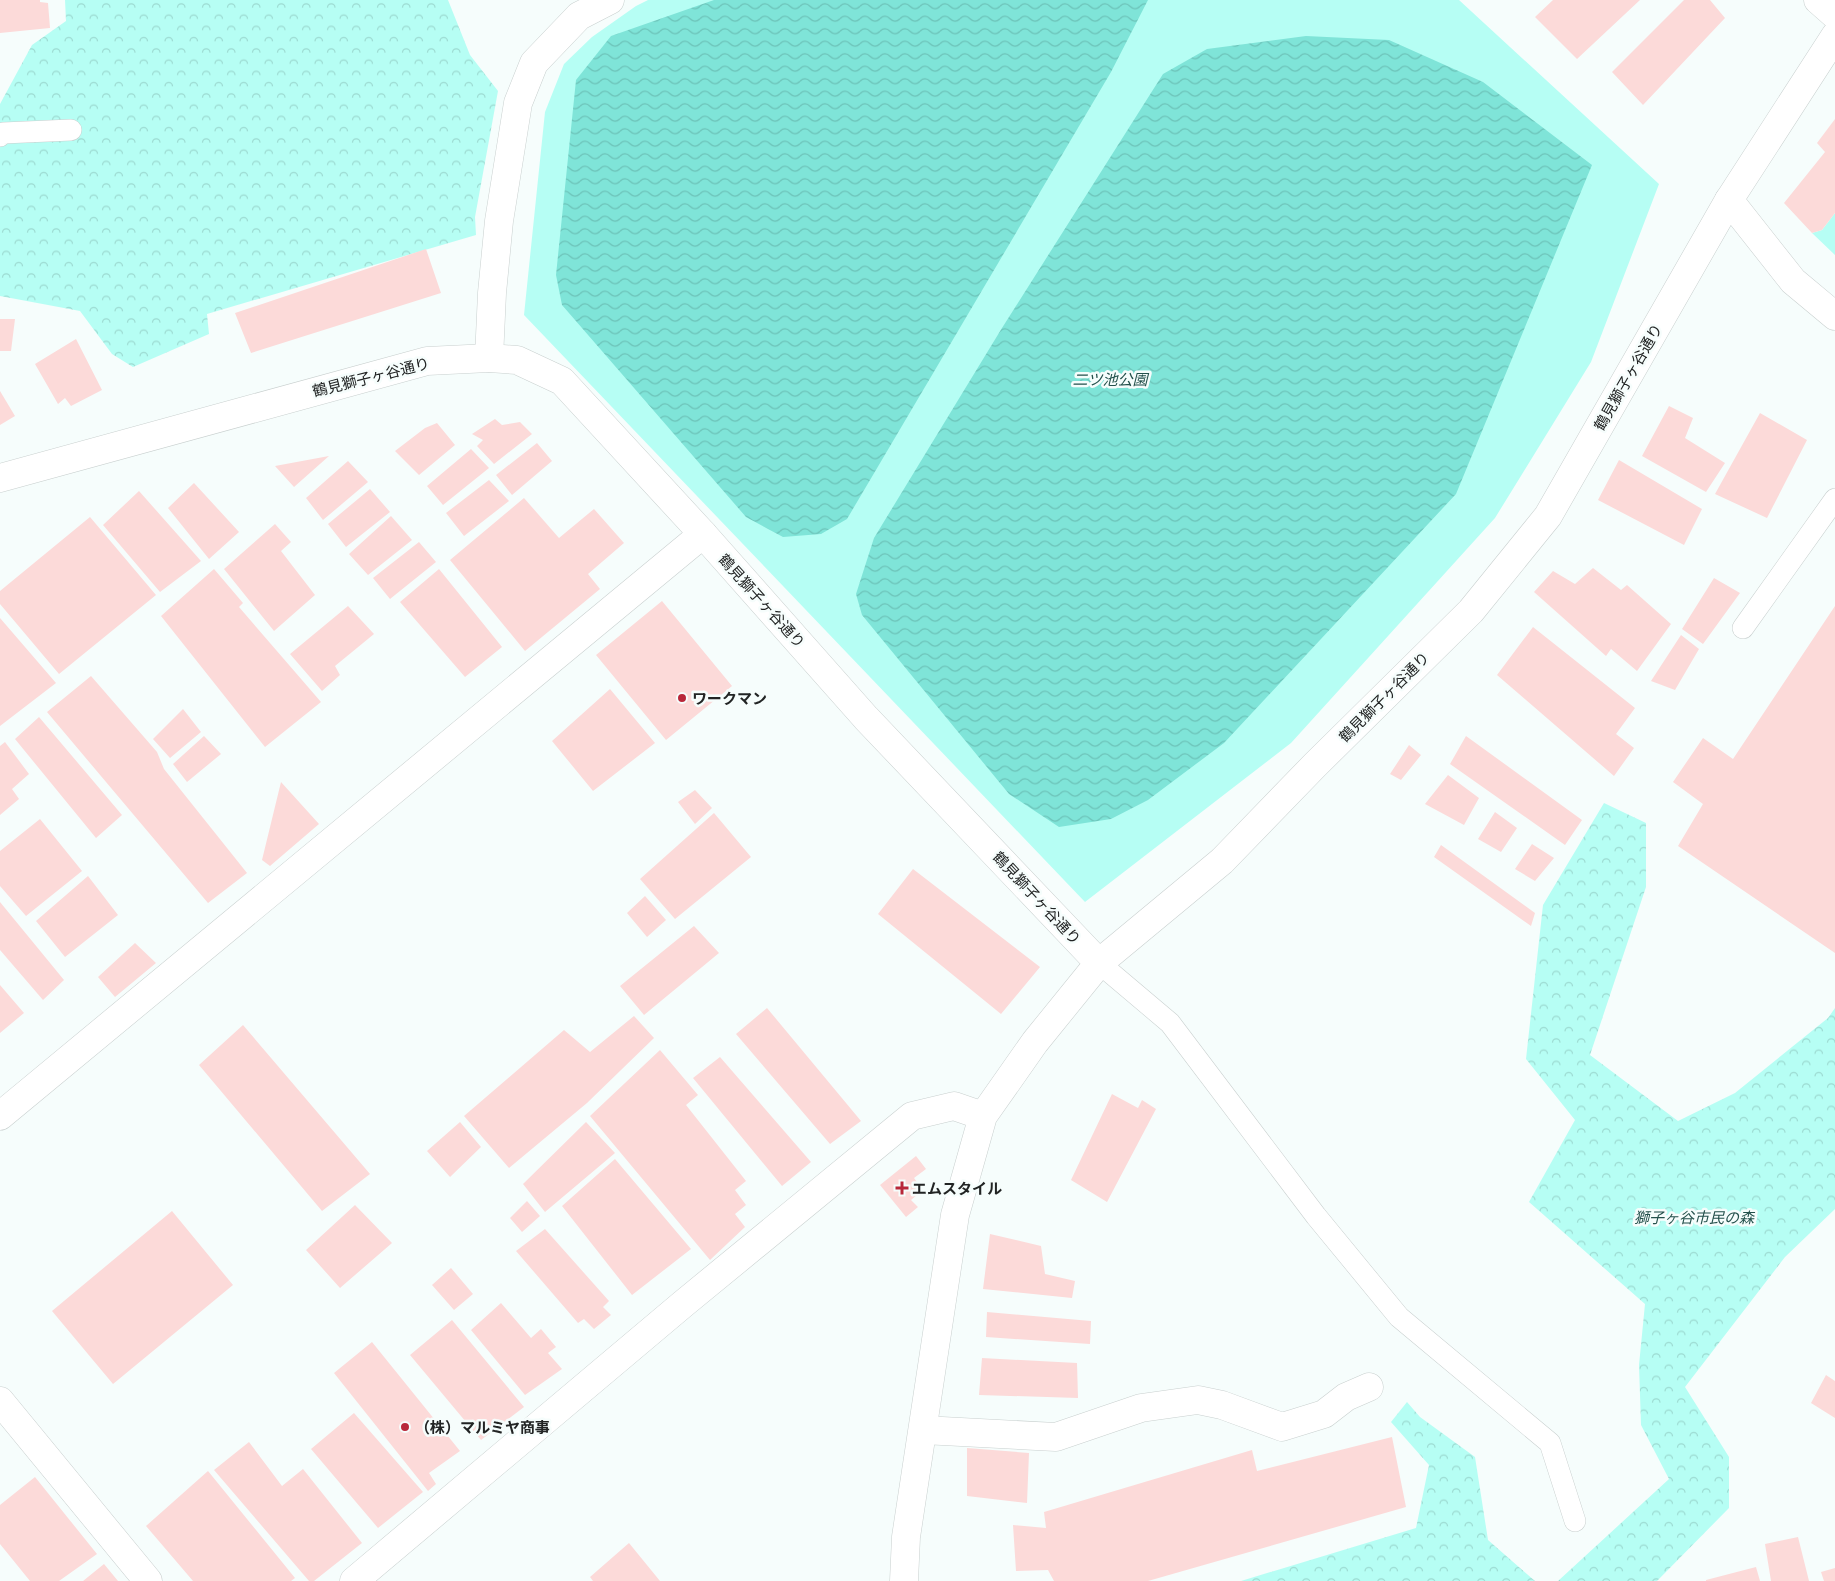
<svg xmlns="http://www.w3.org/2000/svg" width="1835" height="1581" viewBox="0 0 1835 1581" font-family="Lora,'Noto Sans JP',serif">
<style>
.forest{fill:url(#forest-crowns)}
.park{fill:#b6fef4}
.water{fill:url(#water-waves)}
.building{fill:#fcdad9}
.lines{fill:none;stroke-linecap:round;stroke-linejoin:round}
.lane-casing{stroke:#c9d0cf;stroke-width:22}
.street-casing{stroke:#c9d0cf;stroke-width:29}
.secondary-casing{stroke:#c9d0cf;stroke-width:29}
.lane{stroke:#fff;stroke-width:21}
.street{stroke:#fff;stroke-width:28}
.secondary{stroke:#fff;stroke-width:28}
.poi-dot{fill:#b8273a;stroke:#f6fdfc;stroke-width:2}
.labels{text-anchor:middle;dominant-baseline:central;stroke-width:5;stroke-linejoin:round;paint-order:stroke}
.street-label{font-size:15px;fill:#222424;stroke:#f6fdfc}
.park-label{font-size:15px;font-style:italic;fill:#24514c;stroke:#f6fdfc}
.poi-label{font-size:15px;font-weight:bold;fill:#222424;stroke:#f6fdfc;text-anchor:start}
</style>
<defs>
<pattern id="forest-crowns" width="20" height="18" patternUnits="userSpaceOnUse" patternTransform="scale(1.25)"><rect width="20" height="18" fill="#b6fef4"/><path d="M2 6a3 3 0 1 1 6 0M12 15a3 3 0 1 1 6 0" fill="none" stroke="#9cdad1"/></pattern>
<pattern id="water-waves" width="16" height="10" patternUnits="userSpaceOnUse" patternTransform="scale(1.25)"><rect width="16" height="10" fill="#7fe4d8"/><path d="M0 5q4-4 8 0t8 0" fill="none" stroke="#6dc3b9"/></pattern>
</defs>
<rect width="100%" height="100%" fill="#f6fdfc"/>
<path class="forest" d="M 65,0 L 448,0 L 470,55 L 498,91 L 475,217 L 476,235 L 207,314 L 209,334 L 133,367 L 112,354 L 80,311 L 0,296 L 0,104 L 32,45 L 66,21 Z
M 1604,803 L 1646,823 L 1646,887 L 1590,1055 L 1678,1121 L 1735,1093 L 1828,1018 L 1835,1008 L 1835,1209 L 1785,1257 L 1685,1387 L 1729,1457 L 1729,1508 L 1657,1581 L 1558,1581 L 1669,1479 L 1641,1425 L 1639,1365 L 1645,1304 L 1529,1202 L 1575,1120 L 1526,1059 L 1543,905 Z
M 1407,1402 L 1420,1417 L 1475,1457 L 1488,1540 L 1535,1581 L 1241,1581 L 1416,1528 L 1429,1465 L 1391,1422 Z"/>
<path class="park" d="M 648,0 L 1459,0 L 1659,184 L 1591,362 L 1495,518 L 1291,743 L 1085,902 L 524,315 L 545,112 L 564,64 L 592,37 L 636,6 Z
M 1835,213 L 1835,255 L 1812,233 L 1822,230 Z"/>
<path class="water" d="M 714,0 L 1148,0 L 1111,72 L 847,519 L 821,534 L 783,537 L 746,517 L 562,305 L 556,275 L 576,80 L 611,36 Z
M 1306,36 L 1389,40 L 1483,82 L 1592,165 L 1456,494 L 1224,743 L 1148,800 L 1111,819 L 1059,827 L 1009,794 L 862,615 L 856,594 L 874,538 L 1002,328 L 1163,74 L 1207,49 Z"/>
<path class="building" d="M 0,0 L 40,0 L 40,2 L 48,3 L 50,28 L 0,33 Z
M 1553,0 L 1640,0 L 1577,59 L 1535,17 Z
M 1684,0 L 1710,0 L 1725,18 L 1643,105 L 1612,72 Z
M 1835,119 L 1835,213 L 1822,230 L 1812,233 L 1784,203 L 1825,152 L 1817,143 Z
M 426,249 L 441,293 L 251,353 L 235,313 Z
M 0,319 L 15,319 L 11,351 L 0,351 Z
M 76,339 L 102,390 L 71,406 L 65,398 L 58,404 L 35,364 Z
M 0,391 L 15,416 L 0,425 Z
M 1669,406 L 1693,418 L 1685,438 L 1725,463 L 1706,492 L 1642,456 Z
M 1760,413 L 1807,440 L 1767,518 L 1715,494 Z
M 495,419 L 502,425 L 520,422 L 532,434 L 494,464 L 477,446 L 483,440 L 472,434 Z
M 437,423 L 455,445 L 419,475 L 395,451 L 425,428 Z
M 537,443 L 552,461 L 512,495 L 496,475 Z
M 471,449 L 489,468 L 443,505 L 427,486 Z
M 329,456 L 294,487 L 275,466 Z
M 1619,460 L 1702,509 L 1684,545 L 1598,500 Z
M 348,461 L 368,482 L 323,520 L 306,498 Z
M 489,480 L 509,501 L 464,536 L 446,513 Z
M 194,483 L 239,532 L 209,559 L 168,508 Z
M 370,489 L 390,512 L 346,547 L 328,524 Z
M 139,491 L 201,561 L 160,592 L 103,525 Z
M 524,498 L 559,538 L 594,509 L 624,543 L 588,574 L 600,589 L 525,651 L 450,560 Z
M 391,516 L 412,540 L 368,575 L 349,554 Z
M 90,517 L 156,595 L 59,674 L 0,604 L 0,591 Z
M 275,524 L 291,542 L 281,551 L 315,595 L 274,631 L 224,569 Z
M 419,542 L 436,562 L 390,599 L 373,578 Z
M 1593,568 L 1621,590 L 1627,585 L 1671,624 L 1637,671 L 1611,649 L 1606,656 L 1534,592 L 1553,571 L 1575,584 Z
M 214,569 L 243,603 L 239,607 L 321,702 L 265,747 L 161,616 Z
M 439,569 L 502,647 L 465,677 L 400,602 Z
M 1714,578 L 1740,593 L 1703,644 L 1682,629 Z
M 662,601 L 732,686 L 666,740 L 596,655 Z
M 348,606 L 374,634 L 335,666 L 340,675 L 322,691 L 290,654 Z
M 1835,606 L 1835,953 L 1678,846 L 1703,804 L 1673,782 L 1703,738 L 1733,759 Z
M 0,618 L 56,683 L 0,726 Z
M 1533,627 L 1635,708 L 1616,734 L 1634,748 L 1614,776 L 1497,675 Z
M 1681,635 L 1699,649 L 1675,690 L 1651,681 Z
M 91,676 L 157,752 L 164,769 L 247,873 L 208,903 L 47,712 Z
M 610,689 L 655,743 L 593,791 L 552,741 Z
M 183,709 L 201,732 L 170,758 L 153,739 Z
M 39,717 L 122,815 L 96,838 L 15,739 Z
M 204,736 L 221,754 L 187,782 L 173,764 Z
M 1466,736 L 1582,820 L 1565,845 L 1450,764 Z
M 5,742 L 29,774 L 12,789 L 19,799 L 0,815 L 0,746 Z
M 1409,745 L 1421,755 L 1401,780 L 1390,774 Z
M 1448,775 L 1479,798 L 1464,825 L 1425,804 Z
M 281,782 L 319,824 L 270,866 L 262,860 Z
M 695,790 L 712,808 L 695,824 L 678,802 Z
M 1495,812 L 1517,828 L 1501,852 L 1478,839 Z
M 714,813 L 751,857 L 675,919 L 640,879 Z
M 40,819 L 82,871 L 26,916 L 0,886 L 0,851 Z
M 1532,844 L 1554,858 L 1535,881 L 1515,869 Z
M 1441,845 L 1535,913 L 1531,926 L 1434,857 Z
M 913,869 L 1040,967 L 1001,1014 L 878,914 Z
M 88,876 L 118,915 L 65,957 L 36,921 Z
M 645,896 L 666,920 L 647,937 L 627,913 Z
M 0,902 L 64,980 L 43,1000 L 0,950 Z
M 694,926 L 719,953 L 644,1015 L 620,986 Z
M 135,943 L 156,963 L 115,997 L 98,977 Z
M 0,985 L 24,1013 L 0,1033 Z
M 767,1008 L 861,1121 L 830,1144 L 736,1034 Z
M 634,1016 L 654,1038 L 587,1103 L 509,1168 L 464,1116 L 564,1030 L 590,1052 Z
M 243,1025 L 370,1174 L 322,1211 L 199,1065 Z
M 660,1050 L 698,1095 L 686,1105 L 746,1181 L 735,1190 L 746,1205 L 735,1214 L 745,1227 L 710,1260 L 590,1116 Z
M 720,1057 L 811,1162 L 782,1186 L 693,1078 Z
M 1112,1094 L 1138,1108 L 1142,1100 L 1156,1109 L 1107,1202 L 1071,1180 Z
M 460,1122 L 481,1147 L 450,1177 L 427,1151 Z
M 586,1122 L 615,1153 L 545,1212 L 523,1184 Z
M 916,1156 L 926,1169 L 914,1178 L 923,1190 L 911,1200 L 918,1207 L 906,1217 L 880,1185 Z
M 615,1159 L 691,1249 L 632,1295 L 562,1206 Z
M 527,1201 L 540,1216 L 522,1232 L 510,1218 Z
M 355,1205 L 392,1243 L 340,1288 L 306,1250 Z
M 172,1211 L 233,1285 L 113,1384 L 52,1311 Z
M 545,1229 L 609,1301 L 603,1307 L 611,1315 L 594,1329 L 584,1319 L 578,1323 L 516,1251 Z
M 990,1234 L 1041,1246 L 1045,1274 L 1075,1281 L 1072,1298 L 983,1289 Z
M 451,1268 L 473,1294 L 454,1310 L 432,1285 Z
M 501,1303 L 531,1338 L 541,1329 L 556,1347 L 548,1353 L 562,1369 L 525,1395 L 471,1330 Z
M 987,1312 L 1091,1321 L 1090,1344 L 986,1337 Z
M 452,1320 L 524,1407 L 481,1440 L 410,1355 Z
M 372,1342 L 460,1451 L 429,1473 L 436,1484 L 428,1491 L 334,1373 Z
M 982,1358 L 1077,1363 L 1078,1398 L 979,1395 Z
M 1826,1375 L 1835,1381 L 1835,1418 L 1811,1403 Z
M 354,1413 L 423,1492 L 378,1528 L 311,1449 Z
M 1392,1437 L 1406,1507 L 1148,1581 L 1054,1581 L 1048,1570 L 1016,1571 L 1013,1525 L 1046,1528 L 1044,1512 L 1252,1450 L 1257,1471 Z
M 249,1442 L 282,1486 L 303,1469 L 362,1543 L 314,1581 L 309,1581 L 214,1470 Z
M 967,1448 L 1029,1453 L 1027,1503 L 967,1496 Z
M 208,1471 L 295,1578 L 291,1581 L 193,1581 L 146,1526 Z
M 35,1477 L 97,1554 L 59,1581 L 30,1581 L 0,1544 L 0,1505 Z
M 1798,1537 L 1809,1581 L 1771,1581 L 1765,1544 Z
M 629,1543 L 660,1581 L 593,1581 L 590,1577 Z
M 104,1564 L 118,1581 L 83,1581 Z
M 1756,1567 L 1760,1581 L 1706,1581 L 1706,1580 Z
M 1835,1568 L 1835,1581 L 1824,1581 L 1821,1572 Z"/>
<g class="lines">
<defs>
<path id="lane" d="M 0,136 L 3,133 L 71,130
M 1743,628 L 1835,499
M 1099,963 L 1170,1023 L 1316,1216 L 1399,1317 L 1550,1443 L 1575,1521"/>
<path id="street" d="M 1818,0 L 1835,15
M 1729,200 L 1793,281 L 1835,316
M 489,358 L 492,293 L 499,221 L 518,103 L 534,63 L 579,16 L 610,0
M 0,1116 L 703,534
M 0,1401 L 148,1581
M 923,1430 L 1056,1437 L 1141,1408 L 1198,1400 L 1222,1405 L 1282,1427 L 1324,1414 L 1346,1397 L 1369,1387"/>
<path id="secondary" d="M 0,478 L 427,361 L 489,358 L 517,360 L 562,381 L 703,534 L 866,718 L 1099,963
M 354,1581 L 683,1304 L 912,1116 L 954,1106 L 983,1116
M 904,1581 L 906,1537 L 955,1215 L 983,1116 L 1035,1042 L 1099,963 L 1222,861 L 1315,765 L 1471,611 L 1548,516 L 1729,200 L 1835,36"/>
</defs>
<use href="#lane" class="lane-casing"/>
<use href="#street" class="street-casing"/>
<use href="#secondary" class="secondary-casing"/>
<use href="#lane" class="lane"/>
<use href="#street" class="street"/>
<use href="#secondary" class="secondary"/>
</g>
<g class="poi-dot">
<circle cx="682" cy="698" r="5"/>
<path d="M899.5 1180.5h5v5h5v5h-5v5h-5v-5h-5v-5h5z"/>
<circle cx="405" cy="1427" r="5"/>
</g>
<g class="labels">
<g class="street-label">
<text transform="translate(371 377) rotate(-14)">鶴見獅子ヶ谷通り</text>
<text transform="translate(1628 377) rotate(-60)">鶴見獅子ヶ谷通り</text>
<text transform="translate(762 601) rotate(48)">鶴見獅子ヶ谷通り</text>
<text transform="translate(1384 697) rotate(-45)">鶴見獅子ヶ谷通り</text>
<text transform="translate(1037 898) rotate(47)">鶴見獅子ヶ谷通り</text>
</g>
<g class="park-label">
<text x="1110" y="379">二ツ池公園</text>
<text x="1694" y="1217">獅子ヶ谷市民の森</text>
</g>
<g class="poi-label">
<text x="692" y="698">ワークマン</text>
<text x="912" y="1188">エムスタイル</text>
<text x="415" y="1427">（株）マルミヤ商事</text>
</g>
</g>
</svg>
